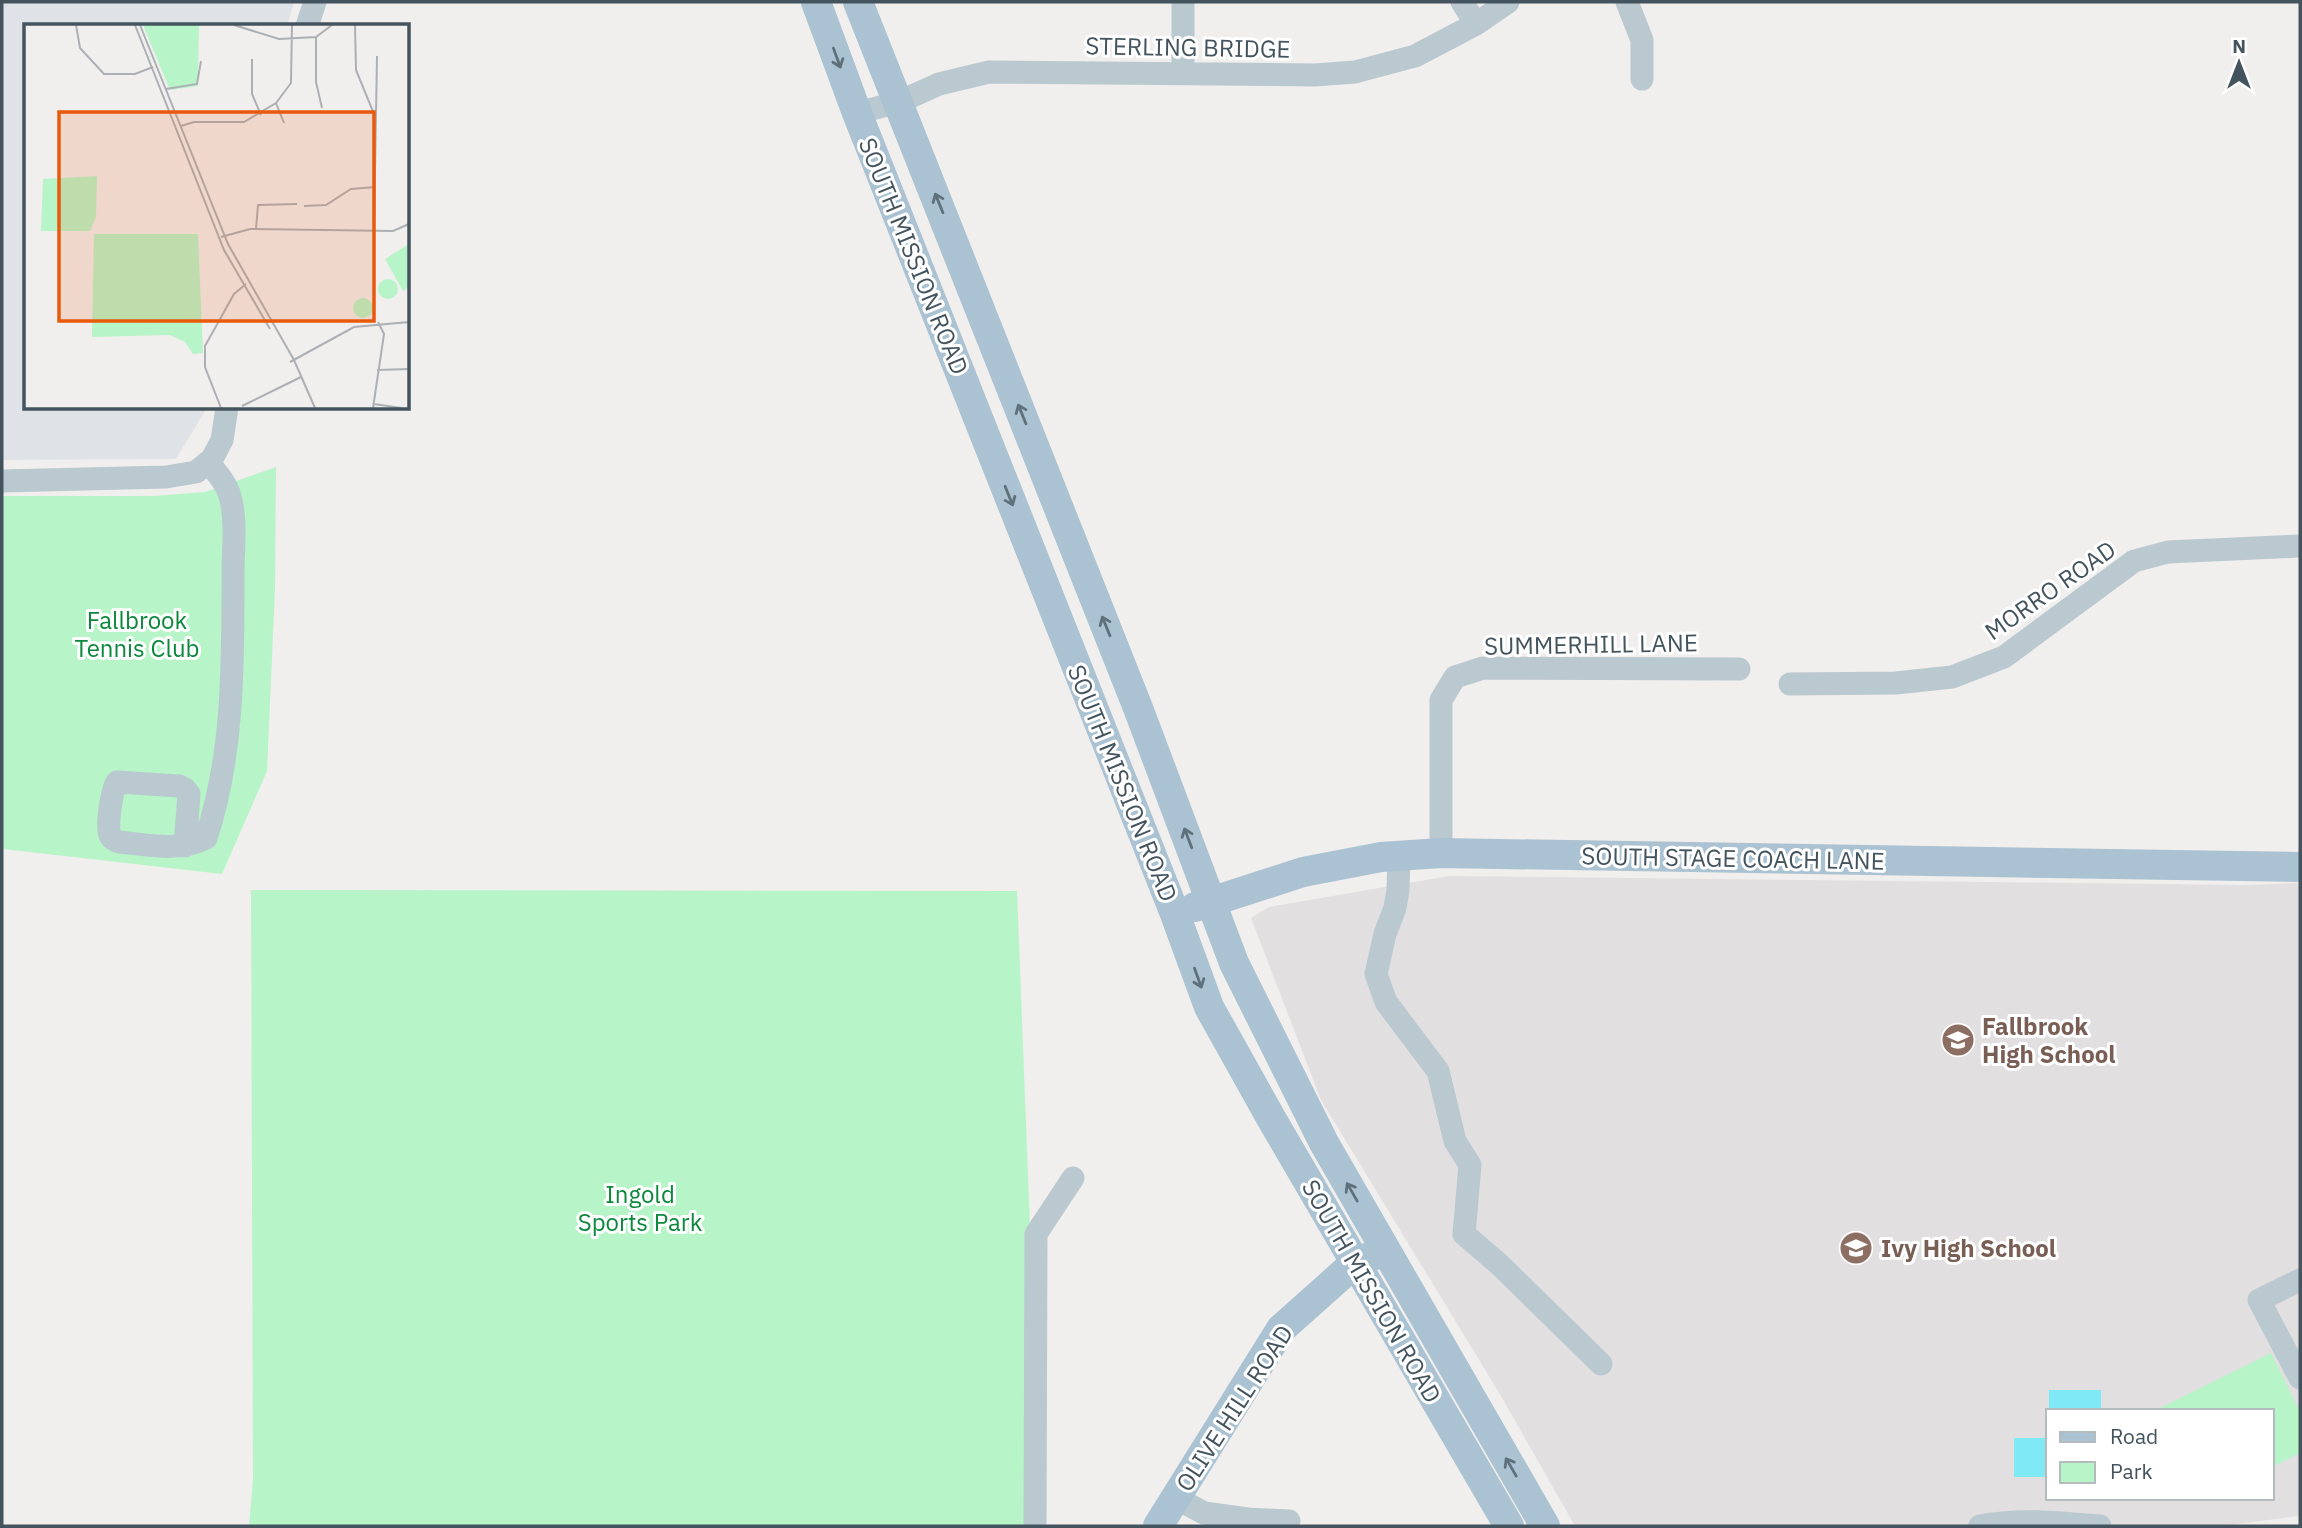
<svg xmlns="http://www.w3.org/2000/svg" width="2302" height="1528" viewBox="0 0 2302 1528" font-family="'IBM Plex Sans',sans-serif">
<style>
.education{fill:#e2dfe0;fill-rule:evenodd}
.airport{fill:#dfe3e7}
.green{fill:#b7f4c8}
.water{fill:#7feaf6}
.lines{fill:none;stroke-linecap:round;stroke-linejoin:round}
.minor{stroke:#bac8cf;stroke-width:23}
.major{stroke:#aac2d1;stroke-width:30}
.oneway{stroke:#5e707b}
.labels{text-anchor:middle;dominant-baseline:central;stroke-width:6;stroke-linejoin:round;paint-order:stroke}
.street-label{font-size:24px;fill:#44545e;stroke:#fff}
.park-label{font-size:24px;fill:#0c883d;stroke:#fff}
.education-label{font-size:24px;font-weight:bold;fill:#785e54;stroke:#fff;text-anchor:start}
.inset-road{fill:none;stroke:#acb0b4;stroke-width:2}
.view{fill:#e8590c;fill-opacity:0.15;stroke:#e8590c;stroke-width:3.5}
.inset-edge{fill:none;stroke:#44545e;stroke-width:3.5}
</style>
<rect width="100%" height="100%" fill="#f1eeee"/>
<path class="education" d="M 1449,876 L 2246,885 L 2300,883 L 2300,1516 L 2221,1526 L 1575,1526 L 1501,1396 L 1321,1100 L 1251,918 L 1269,907 ZM 2048,1411 L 2272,1411 L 2272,1498 L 2048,1498 Z"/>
<path class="airport" d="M 2,2 L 294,2 L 287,26 L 26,26 L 26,408 L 207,408 L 176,459 L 2,460 Z"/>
<path class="green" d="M 276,467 L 275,589 L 267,771 L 222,874 L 3,849 L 2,850 L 2,496 L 153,496 L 205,492 Z
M 251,890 L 1017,891 L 1030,1226 L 1031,1526 L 249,1526 L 253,1478 Z
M 2271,1353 L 2300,1412 L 2300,1453 L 2272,1467 L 2272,1411 L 2154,1411 Z"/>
<path class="water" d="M 2049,1390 L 2101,1390 L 2101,1411 L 2049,1411 Z
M 2014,1438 L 2048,1438 L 2048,1477 L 2014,1477 Z"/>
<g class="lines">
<path class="minor" d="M 1183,2 L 1183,73
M 1462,2 L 1476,24
M 1627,2 L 1642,40 L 1642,79
M 307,26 L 315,2
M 857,113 L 899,102 L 939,84 L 989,72 L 1315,75 L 1355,72 L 1415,56 L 1476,24 L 1508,2
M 2,481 L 166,477 L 196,472 L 212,459 L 222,440 L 227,408
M 1790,684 L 1896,683 L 1952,677 L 2004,657 L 2134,561 L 2168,552 L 2300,546
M 185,846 L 189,794 L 185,789 L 179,786 L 117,782 C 112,789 106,827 110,835 C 112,840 115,840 119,842 C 149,845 179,852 206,838 C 234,754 233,661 233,573 C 233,548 237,517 229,493 C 225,481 216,472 208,462
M 1441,853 L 1441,700 L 1455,677 L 1483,668 L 1739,669
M 1399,855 L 1398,890 L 1395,908 L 1385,934 L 1376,974 L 1386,1002 L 1438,1071 L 1455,1141 L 1470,1165 L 1464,1234 L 1500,1265 L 1601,1364
M 2300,1280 L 2259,1300 L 2300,1378
M 1176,1498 L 1204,1513 L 1248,1519 L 1289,1521
M 1035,1526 L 1036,1234 L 1073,1178
M 1980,1526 C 2020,1518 2060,1523 2100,1526"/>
<path class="major" d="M 816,2 L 857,113 L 1175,914 L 1209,1007 L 1271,1118 L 1509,1526
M 858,2 L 1138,708 L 1234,963 L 1324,1143 L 1545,1526
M 1195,907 L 1303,872 L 1381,857 L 1441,853 L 2300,867
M 1158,1526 L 1281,1329 L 1356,1262 L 1372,1256"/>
</g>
<defs><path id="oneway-shaft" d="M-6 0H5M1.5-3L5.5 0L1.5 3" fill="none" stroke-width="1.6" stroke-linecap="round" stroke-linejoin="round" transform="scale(1.75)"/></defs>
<g class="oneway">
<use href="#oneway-shaft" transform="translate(837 58) rotate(70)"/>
<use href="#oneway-shaft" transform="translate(939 203) rotate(-112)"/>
<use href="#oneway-shaft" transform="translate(1022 414) rotate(-112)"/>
<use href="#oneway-shaft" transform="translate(1009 496) rotate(68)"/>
<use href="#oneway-shaft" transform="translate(1106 626) rotate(-112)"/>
<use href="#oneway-shaft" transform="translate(1188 838) rotate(-111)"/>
<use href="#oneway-shaft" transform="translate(1198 978) rotate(70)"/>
<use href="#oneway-shaft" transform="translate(1352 1192) rotate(-120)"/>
<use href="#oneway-shaft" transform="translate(1511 1467) rotate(-120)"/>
</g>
<defs>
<symbol id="school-disc" viewBox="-11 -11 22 22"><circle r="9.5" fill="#8d6e63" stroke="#fff"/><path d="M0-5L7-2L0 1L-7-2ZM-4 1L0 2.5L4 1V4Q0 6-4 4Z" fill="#fff"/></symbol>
</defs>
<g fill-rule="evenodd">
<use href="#school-disc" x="1939" y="1021" width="38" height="38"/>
<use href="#school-disc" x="1837" y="1229" width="38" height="38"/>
</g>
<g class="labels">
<g class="street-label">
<text transform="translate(1188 47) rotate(1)">STERLING BRIDGE</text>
<text transform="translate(914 256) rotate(68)">SOUTH MISSION ROAD</text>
<text transform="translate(2050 590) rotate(-35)">MORRO ROAD</text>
<text transform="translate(1591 644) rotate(-1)">SUMMERHILL LANE</text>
<text transform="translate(1123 783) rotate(68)">SOUTH MISSION ROAD</text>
<text transform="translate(1733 858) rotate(1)">SOUTH STAGE COACH LANE</text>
<text transform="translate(1372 1291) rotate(60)">SOUTH MISSION ROAD</text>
<text transform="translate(1234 1408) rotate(-57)">OLIVE HILL ROAD</text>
</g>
<g class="park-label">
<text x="137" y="620">Fallbrook<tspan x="137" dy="28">Tennis Club</tspan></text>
<text x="640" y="1194">Ingold<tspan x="640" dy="28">Sports Park</tspan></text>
</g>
<g class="education-label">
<text x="1982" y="1026">Fallbrook<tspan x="1982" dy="28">High School</tspan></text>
<text x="1881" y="1248">Ivy High School</text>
</g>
</g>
<g transform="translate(24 24)">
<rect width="385" height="385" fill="#f1eeee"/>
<path d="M 119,1 L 175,1 L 174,62 L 146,66 ZM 73,152 L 72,193 L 66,207 L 17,207 L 19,155 ZM 70,210 L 174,210 L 179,329 L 169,330 L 161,318 L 146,311 L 68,313 ZM 385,220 L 385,263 L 379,267 L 361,235 ZM354 265a10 10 0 1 1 20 0a10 10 0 1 1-20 0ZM329 284a10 10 0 1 1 20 0a10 10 0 1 1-20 0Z" fill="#b7f4c8"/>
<path class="inset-road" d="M 52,1 L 56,24 L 80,50 L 111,50 L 129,43M 111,1 L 200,226 L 246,305M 116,1 L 204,220 L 270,336 L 291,384M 210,1 L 255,15 L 292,13 L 308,1M 331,1 L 332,46 L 350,90M 292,13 L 292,58 L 298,84M 228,35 L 228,70 L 237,91M 142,65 L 173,60 L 177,37M 252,79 L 260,99M 157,102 L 170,98 L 220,98 L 252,79 L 267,59 L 268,1M 280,182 L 302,181 L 327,165 L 352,163M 232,205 L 234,181 L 273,180M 350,207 L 353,32M 197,213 L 226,205 L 369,207 L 385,200M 266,338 L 330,303 L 385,298M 353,346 L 385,345M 350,380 L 377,384M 218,382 L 277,353M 197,384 L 181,343 L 181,322 L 210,270 L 222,260M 349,384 L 360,310 L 354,298"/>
<path class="view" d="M 35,88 L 350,88 L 350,297 L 35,297 Z"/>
<rect width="385" height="385" class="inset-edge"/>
</g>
<rect width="2302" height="1528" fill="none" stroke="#44545e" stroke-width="7"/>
<rect x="2046" y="1409" width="228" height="91" fill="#ffffff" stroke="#b4bbbf" stroke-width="2"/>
<rect x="2060" y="1432" width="35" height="10" fill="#aac2d1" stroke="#b4bbbf" stroke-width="2"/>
<text x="2110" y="1444" font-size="21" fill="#44545e">Road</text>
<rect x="2060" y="1462" width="35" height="21" fill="#b7f4c8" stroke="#b4bbbf" stroke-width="2"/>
<text x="2110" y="1479" font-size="21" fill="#44545e">Park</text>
<g transform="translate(2239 63)" stroke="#ffffff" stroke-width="5" paint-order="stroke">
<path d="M0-5L12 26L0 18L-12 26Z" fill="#44545e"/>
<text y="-10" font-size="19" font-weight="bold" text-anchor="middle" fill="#44545e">N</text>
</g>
</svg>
